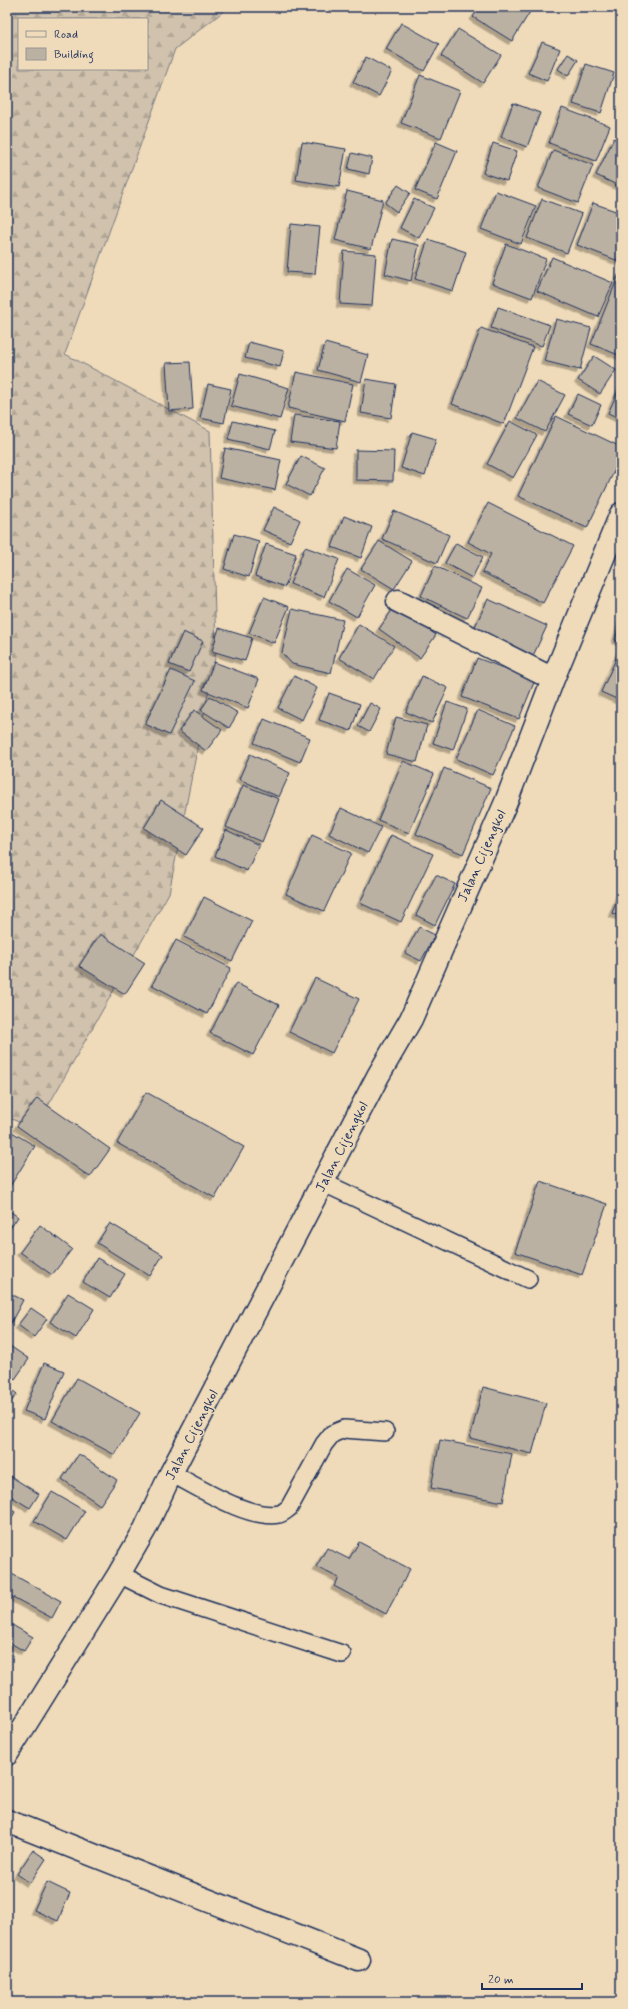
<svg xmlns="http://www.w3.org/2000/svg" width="628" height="2009" viewBox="0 0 628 2009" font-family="Mynerve,sans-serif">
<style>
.forest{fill:url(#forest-firs);stroke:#767885;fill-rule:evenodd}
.building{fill:#bbb1a3;stroke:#1b2f5e;filter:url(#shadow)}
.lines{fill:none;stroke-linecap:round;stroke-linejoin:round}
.service-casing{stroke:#1b2f5e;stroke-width:20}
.minor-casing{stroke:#1b2f5e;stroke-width:25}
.service{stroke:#efdbb9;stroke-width:17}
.minor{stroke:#efdbb9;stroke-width:22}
.labels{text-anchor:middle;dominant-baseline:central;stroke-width:3;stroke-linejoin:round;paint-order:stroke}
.street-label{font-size:14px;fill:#1b2f5e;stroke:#efdbb9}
</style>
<defs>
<pattern id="forest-firs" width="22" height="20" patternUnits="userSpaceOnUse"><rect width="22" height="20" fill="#d0c2ac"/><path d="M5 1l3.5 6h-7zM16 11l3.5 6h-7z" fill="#b2a796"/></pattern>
<filter id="shadow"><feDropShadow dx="-3.5" dy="3.5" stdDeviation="0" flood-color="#0004"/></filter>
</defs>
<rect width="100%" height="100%" fill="#efdbb9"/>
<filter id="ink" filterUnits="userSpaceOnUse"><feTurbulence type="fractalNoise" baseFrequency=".025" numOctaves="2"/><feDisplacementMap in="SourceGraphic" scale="8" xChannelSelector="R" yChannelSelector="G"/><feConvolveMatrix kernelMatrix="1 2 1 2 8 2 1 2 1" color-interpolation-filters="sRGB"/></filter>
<g filter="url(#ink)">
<path class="forest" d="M 7,7 L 229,7 L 175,49 L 65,354 L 210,431 L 216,653 L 169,893 L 35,1129 L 7,1117 ZM 19,19 L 147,19 L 147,69 L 19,69 Z"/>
<path class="building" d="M 480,7 L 533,7 L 512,41 L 473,17 Z
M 401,23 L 439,44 L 424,71 L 386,49 Z
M 458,29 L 501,55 L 483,83 L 441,56 Z
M 542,42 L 560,49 L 547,81 L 528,73 Z
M 568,54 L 578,60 L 568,76 L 558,69 Z
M 366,57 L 392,71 L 379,96 L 353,82 Z
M 586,64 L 614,73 L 601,113 L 573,104 Z
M 420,75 L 460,91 L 441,138 L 401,123 Z
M 513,103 L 540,113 L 527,147 L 501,137 Z
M 562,108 L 610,126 L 596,161 L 549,143 Z
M 614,138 L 621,142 L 621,187 L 596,175 Z
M 302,142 L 346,149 L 339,187 L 296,180 Z
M 436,142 L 457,151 L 437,199 L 415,190 Z
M 493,143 L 517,151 L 507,181 L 483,173 Z
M 553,150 L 593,165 L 578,203 L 538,188 Z
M 352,153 L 372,158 L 369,174 L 348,169 Z
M 398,185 L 410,193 L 397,212 L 385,203 Z
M 347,191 L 383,200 L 371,249 L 335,240 Z
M 496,191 L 536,206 L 521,244 L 481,229 Z
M 414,199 L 434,208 L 419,238 L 400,228 Z
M 542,199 L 582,214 L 567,253 L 527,238 Z
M 593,203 L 621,213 L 621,262 L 577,245 Z
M 291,224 L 320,227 L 315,274 L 287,272 Z
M 392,239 L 419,245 L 411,281 L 385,274 Z
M 428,239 L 466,252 L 453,291 L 415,279 Z
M 506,244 L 546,259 L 532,298 L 492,283 Z
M 344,251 L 376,254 L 372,306 L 340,304 Z
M 552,257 L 613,283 L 598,317 L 537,291 Z
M 620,272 L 621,272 L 621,356 L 591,344 Z
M 498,307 L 550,325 L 542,346 L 491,328 Z
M 556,319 L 591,328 L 580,370 L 544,361 Z
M 481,328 L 533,347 L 504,424 L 452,404 Z
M 249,342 L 284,351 L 280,367 L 245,358 Z
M 325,343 L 368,355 L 361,382 L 318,370 Z
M 594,356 L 616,370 L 600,394 L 578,380 Z
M 190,362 L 193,409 L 169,411 L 166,363 Z
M 296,372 L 353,384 L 345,421 L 288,408 Z
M 240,374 L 289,388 L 280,419 L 231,406 Z
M 366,379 L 396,384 L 391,418 L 361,413 Z
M 537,381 L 565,395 L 545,432 L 517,418 Z
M 208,384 L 231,389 L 224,423 L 200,418 Z
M 621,385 L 621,419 L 608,413 Z
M 578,394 L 601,405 L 592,425 L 568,414 Z
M 294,415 L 340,421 L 336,448 L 290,442 Z
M 556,416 L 621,447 L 621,457 L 587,528 L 518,496 Z
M 233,421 L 275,431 L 270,449 L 228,439 Z
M 510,421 L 537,435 L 513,478 L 487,464 Z
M 412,432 L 436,439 L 425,476 L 401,468 Z
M 225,448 L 281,460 L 275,490 L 219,478 Z
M 356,450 L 394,451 L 393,481 L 356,480 Z
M 301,456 L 325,468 L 310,496 L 286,484 Z
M 488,503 L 573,546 L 543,603 L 482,572 L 491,554 L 468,542 Z
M 274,507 L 300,520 L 290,542 L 263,530 Z
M 394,511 L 449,535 L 437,563 L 382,539 Z
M 344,516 L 372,527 L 361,558 L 332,547 Z
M 234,534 L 259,541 L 249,577 L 224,569 Z
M 379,541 L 412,561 L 394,589 L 361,569 Z
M 456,543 L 483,557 L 472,578 L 445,563 Z
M 266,544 L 296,554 L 285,587 L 255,576 Z
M 305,547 L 339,559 L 324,597 L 290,584 Z
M 435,566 L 482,588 L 467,618 L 421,596 Z
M 347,569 L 375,585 L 357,617 L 329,601 Z
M 264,597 L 289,607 L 274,643 L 249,633 Z
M 488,599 L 547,626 L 531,660 L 472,633 Z
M 395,606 L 436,635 L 420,658 L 379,629 Z
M 292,609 L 343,620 L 331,673 L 292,664 L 282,653 Z
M 621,620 L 621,642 L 615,640 Z
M 359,624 L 394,646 L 374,679 L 339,658 Z
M 219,628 L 252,638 L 245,661 L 212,651 Z
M 183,632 L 203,641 L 189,672 L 169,664 Z
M 621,648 L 621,701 L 601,692 Z
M 477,658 L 535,680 L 519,719 L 462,697 Z
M 214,662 L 259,679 L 248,708 L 203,690 Z
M 171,670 L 195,681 L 169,735 L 145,724 Z
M 294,676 L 317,688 L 302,720 L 278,708 Z
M 422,676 L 448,688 L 432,723 L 406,712 Z
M 329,693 L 360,704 L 351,731 L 319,720 Z
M 210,696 L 238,713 L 229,728 L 201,710 Z
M 447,702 L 467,709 L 453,750 L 433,743 Z
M 370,703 L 381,709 L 369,732 L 358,726 Z
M 194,710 L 222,730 L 206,751 L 179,731 Z
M 478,710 L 515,726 L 493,775 L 456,759 Z
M 396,717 L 427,725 L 417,762 L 386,754 Z
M 264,719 L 310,738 L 300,762 L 254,743 Z
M 250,754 L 290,773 L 279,797 L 239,779 Z
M 403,761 L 434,774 L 409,833 L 378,820 Z
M 444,768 L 491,788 L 463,854 L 416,834 Z
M 243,785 L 279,799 L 262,842 L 226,827 Z
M 161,800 L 204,828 L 186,855 L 144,828 Z
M 341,808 L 381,827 L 368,853 L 329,834 Z
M 226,830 L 259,845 L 247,871 L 215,856 Z
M 312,835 L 351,853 L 324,911 L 286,894 Z
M 391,835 L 433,854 L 401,922 L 360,903 Z
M 436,875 L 455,884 L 435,925 L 416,915 Z
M 621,889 L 621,917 L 612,913 Z
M 204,897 L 252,921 L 232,961 L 184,937 Z
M 419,927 L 435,935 L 421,961 L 405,953 Z
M 100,934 L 145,963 L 125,994 L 79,966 Z
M 176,940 L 231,968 L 207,1014 L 152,985 Z
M 315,978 L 359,999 L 332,1053 L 289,1032 Z
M 236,983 L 279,1005 L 253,1055 L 210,1033 Z
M 146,1092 L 244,1147 L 215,1198 L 117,1143 Z
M 37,1098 L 110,1149 L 90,1177 L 17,1126 Z
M 7,1129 L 35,1146 L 9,1188 L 7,1187 Z
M 540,1181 L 607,1204 L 582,1275 L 515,1252 Z
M 7,1209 L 18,1217 L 7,1233 Z
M 110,1223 L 163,1255 L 150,1276 L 97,1243 Z
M 40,1225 L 72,1249 L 52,1275 L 20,1252 Z
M 97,1258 L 125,1274 L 110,1298 L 83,1282 Z
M 7,1292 L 23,1300 L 7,1330 Z
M 68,1293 L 94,1309 L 76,1338 L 50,1322 Z
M 31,1308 L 47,1319 L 34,1337 L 18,1325 Z
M 7,1344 L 29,1359 L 15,1379 L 7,1374 Z
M 44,1363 L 64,1371 L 45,1419 L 24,1411 Z
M 77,1378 L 140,1413 L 115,1455 L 52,1421 Z
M 7,1386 L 17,1394 L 7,1407 Z
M 483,1387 L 546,1403 L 532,1454 L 470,1438 Z
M 440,1440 L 512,1454 L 503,1502 L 431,1488 Z
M 79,1454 L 117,1480 L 100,1505 L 62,1479 Z
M 7,1474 L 39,1494 L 30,1508 L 7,1494 Z
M 52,1492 L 85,1511 L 67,1540 L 34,1521 Z
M 7,1507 L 15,1512 L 7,1526 Z
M 359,1542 L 410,1569 L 386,1614 L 334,1586 L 339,1578 L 316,1567 L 327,1548 L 349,1559 Z
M 10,1573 L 61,1601 L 52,1618 L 7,1594 L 7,1578 Z
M 7,1622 L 33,1637 L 24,1651 L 7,1641 Z
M 33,1850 L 46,1859 L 30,1883 L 17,1874 Z
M 47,1882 L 70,1893 L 58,1921 L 34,1910 Z"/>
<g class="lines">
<defs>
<path id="service" d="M 324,1183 L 528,1279
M 171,1473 C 198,1487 249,1520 279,1514 C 282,1514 286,1510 289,1508 L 324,1444 L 332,1434 L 344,1429 L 385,1432
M 119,1574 L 161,1595 L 342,1654"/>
<path id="minor" d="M 398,601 L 553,679
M 7,1754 L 119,1574 L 145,1529 L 171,1473 L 378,1076 L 411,1019 L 506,802 L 553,679 L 621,514
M 7,1821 L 359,1960"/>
</defs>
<use href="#service" class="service-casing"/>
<use href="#minor" class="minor-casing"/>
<use href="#service" class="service"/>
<use href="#minor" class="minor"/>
</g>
</g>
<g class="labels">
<g class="street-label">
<text transform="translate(482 856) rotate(-66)">Jalan Cijengkol</text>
<text transform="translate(342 1147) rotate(-63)">Jalan Cijengkol</text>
<text transform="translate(192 1435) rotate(-63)">Jalan Cijengkol</text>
</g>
</g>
<rect width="628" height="2009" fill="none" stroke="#efdbb9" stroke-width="24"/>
<rect x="12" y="12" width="604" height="1985" fill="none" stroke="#1b2f5e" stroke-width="1.5" filter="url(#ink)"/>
<rect x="18" y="18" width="130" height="52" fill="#efdbb9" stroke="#9a9695"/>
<rect x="26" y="31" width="20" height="6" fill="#efdbb9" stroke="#9a9695"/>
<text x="54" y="38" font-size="12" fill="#1b2f5e">Road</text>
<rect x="26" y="48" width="20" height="12" fill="#bbb1a3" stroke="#9a9695"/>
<text x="54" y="58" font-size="12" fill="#1b2f5e">Building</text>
<path d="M482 1983v6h100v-6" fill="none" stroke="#1b2f5e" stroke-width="2"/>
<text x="488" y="1983" font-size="12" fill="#1b2f5e" stroke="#efdbb9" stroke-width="3" paint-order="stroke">20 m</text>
</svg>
